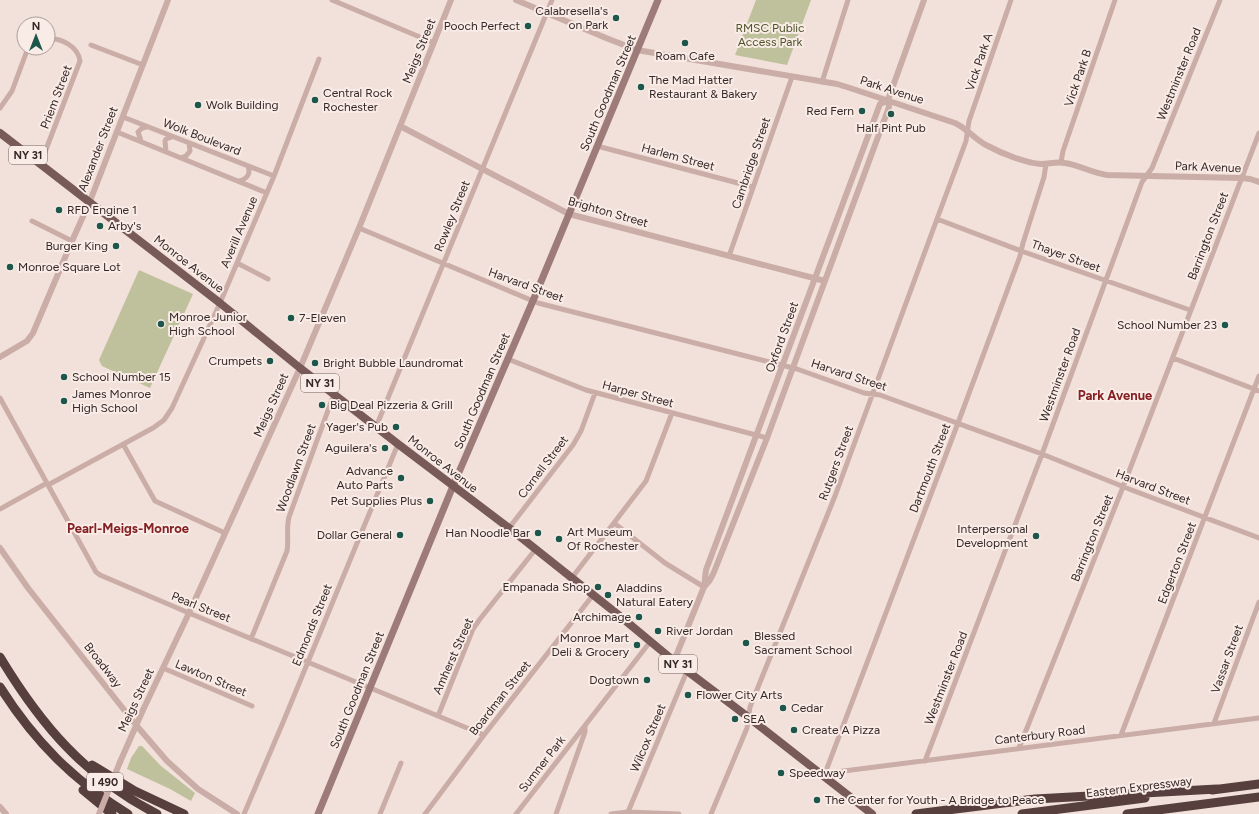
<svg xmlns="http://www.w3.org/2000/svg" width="1259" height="814" viewBox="0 0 1259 814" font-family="Figtree,sans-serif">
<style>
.green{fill:#bec19b}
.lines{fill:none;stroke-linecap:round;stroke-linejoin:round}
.minor{stroke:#caada6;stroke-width:5}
.tertiary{stroke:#caada6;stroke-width:6}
.secondary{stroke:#9d7b78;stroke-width:7}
.primary{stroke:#785a58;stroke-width:8}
.motorway{stroke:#573f3e;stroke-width:9}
.tertiary-bridge{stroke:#caada6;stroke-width:6}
.poi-dot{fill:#1d574b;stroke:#f9ece7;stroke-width:1.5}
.labels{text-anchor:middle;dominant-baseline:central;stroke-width:4;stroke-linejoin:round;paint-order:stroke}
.shield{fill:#f9ece7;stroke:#706361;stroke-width:1}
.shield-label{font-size:11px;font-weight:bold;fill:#362827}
.poi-label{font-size:12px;fill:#362827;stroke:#f9ece7;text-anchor:start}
.park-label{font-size:12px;fill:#50542b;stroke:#f9ece7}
.street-label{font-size:12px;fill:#362827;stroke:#f9ece7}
.neighbourhood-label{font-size:13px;font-weight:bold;fill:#852023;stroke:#f9ece7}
</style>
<rect width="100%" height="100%" fill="#f2e1da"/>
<path class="green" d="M 756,0 L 811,0 L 787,65 L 735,55 Z
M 139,270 L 193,294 L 150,388 L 102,366 L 99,360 Z
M 139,746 L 142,746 L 161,766 L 195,793 L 191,801 L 170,789 L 127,769 L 131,758 Z"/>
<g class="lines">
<path class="minor" d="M 332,0 L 434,43
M 91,45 L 143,65
M 822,82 L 848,0
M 0,108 L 12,91 L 28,48
M 123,117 L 274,176
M 117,132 L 267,193
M 141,141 L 138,132 L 142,128 L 146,127
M 597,146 L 753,187
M 166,152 L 165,141 L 166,139 L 172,137
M 181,158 L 186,156 L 190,151 L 189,143
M 1061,162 L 1063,151 L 1115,0
M 40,165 L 80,61 C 78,46 62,39 48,38
M 239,181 C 247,179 251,174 248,166
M 937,219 L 1024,252 L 1190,310
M 32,221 L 72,241
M 359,228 L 538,303 L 797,369 L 864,393 L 880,395 L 1042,454 L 1129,489 L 1259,538
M 729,256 L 792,77
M 237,263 L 268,279
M 1173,358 L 1259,391
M 508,359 L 586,390 L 767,438
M 0,398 L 96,572 L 100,575 L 189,613 L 484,735
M 376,427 L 552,0
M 123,444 L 155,501 L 225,533
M 48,485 L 153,428 L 164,420 L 172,408 L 220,303 L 274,176 L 319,59
M 0,509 L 47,483
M 614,523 L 665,563 L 704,587
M 509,528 L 573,445 L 581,431 L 595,393
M 571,579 L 646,481 L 672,413
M 251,639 L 287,551 C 289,540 286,528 289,517 L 334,394
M 163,668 L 252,706
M 438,716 L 473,629 L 480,619 L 535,550
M 1214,723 L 1259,602
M 1121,735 L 1259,376
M 1019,748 L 1123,487 L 1259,133
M 925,761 L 1042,454 L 1142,182 L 1152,168 L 1220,0
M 824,776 L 958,423 L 1020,256 L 1023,243 L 1044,177 L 1046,164
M 824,776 L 836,772 L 1259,718
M 628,812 L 687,671
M 244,814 L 284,720 L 398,444
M 380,814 L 401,763
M 425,814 L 484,735 L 593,595
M 516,814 L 650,642
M 556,814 L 585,732 L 585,726
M 611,814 L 628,812 L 679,814
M 711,814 L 747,728 L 750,707 L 835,496 L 937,219 L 966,141 L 969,121 L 1011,0"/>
<path class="tertiary" d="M 516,0 L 606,38 L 637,50 L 837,84 L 850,88 L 955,123 C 968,129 975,140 988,146 C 1001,153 1025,163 1041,164 C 1049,164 1057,161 1065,163 C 1079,165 1092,173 1107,175 L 1241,178 L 1250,179 L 1259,182
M 400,126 L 569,214 L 825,281
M 0,357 L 27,341 L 33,333 L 72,241 L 90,201 L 168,0
M 0,548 L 28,588 L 136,725 L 167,761 L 198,789 L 237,814
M 704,587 L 710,580 L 714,572 L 767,438 L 889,107 L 888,100 L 924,0
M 674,661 L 704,587 L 706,570 L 880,104 L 888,100
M 120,762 L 143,710 L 189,613 L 300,368 L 359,228 L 451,0
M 0,807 L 6,814"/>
<path class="secondary" d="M 318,814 L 453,486 L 535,296 L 658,0"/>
<path class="primary" d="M 0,133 L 220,303 L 300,368 L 398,444 L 509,528 L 621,617 L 674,661 L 748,717 L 872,814"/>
<path class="motorway" d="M 0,657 C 41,725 85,777 157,814
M 0,687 C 34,741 74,781 128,814
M 92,765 L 135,791 L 184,814
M 83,790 L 112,814
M 1212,790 L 1259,784
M 916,814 L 1035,799 L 1217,789
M 1022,814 L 1145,798
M 1127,814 L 1259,797"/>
<path class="tertiary-bridge" d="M 99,814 L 120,762"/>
</g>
<g class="poi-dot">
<circle cx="616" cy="18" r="4"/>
<circle cx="528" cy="26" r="4"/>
<circle cx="685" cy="43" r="4"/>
<circle cx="641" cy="87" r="4"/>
<circle cx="315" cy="100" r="4"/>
<circle cx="198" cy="105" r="4"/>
<circle cx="862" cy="111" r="4"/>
<circle cx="891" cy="114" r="4"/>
<circle cx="59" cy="210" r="4"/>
<circle cx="100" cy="226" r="4"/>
<circle cx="116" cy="246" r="4"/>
<circle cx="10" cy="267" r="4"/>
<circle cx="291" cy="318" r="4"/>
<circle cx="161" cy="324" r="4"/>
<circle cx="1225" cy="325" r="4"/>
<circle cx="270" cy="361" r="4"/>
<circle cx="315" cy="363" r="4"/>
<circle cx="64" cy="377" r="4"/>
<circle cx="64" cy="401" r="4"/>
<circle cx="322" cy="405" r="4"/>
<circle cx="396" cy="427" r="4"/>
<circle cx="385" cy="448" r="4"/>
<circle cx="401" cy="478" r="4"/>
<circle cx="430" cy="501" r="4"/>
<circle cx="538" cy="533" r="4"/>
<circle cx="400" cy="535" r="4"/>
<circle cx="1036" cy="536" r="4"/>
<circle cx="559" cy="539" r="4"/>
<circle cx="598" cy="587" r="4"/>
<circle cx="608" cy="595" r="4"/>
<circle cx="639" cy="617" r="4"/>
<circle cx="658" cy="631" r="4"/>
<circle cx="746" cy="643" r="4"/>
<circle cx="637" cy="645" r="4"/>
<circle cx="647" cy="680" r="4"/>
<circle cx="688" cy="695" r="4"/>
<circle cx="783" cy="708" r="4"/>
<circle cx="735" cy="719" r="4"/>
<circle cx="794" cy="730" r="4"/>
<circle cx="781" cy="773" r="4"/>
<circle cx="817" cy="800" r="4"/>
</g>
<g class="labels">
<g class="shield">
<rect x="9" y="146" width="38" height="18" rx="3"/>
<rect x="301" y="374" width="38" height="18" rx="3"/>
<rect x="659" y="655" width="38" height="18" rx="3"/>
<rect x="87" y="773" width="36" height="18" rx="3"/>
</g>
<g class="shield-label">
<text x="28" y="155">NY 31</text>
<text x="320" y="383">NY 31</text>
<text x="678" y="664">NY 31</text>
<text x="105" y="782">I 490</text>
</g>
<g class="poi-label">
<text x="608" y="11" text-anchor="end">Calabresella's<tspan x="608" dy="14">on Park</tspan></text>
<text x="520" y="26" text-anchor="end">Pooch Perfect</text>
<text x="685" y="56" text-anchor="middle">Roam Cafe</text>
<text x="649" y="80">The Mad Hatter<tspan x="649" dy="14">Restaurant &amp; Bakery</tspan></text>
<text x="323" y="93">Central Rock<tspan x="323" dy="14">Rochester</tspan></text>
<text x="206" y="105">Wolk Building</text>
<text x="854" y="111" text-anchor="end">Red Fern</text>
<text x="891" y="128" text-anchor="middle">Half Pint Pub</text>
<text x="67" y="210">RFD Engine 1</text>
<text x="108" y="226">Arby's</text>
<text x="108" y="246" text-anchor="end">Burger King</text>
<text x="18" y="267">Monroe Square Lot</text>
<text x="169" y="317">Monroe Junior<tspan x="169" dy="14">High School</tspan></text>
<text x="299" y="318">7-Eleven</text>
<text x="1217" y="325" text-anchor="end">School Number 23</text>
<text x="262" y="361" text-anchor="end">Crumpets</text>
<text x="323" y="363">Bright Bubble Laundromat</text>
<text x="72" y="377">School Number 15</text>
<text x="72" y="394">James Monroe<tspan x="72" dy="14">High School</tspan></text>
<text x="330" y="405">Big Deal Pizzeria &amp; Grill</text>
<text x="388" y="427" text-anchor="end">Yager's Pub</text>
<text x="377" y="448" text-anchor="end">Aguilera's</text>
<text x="393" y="471" text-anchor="end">Advance<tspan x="393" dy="14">Auto Parts</tspan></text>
<text x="422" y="501" text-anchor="end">Pet Supplies Plus</text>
<text x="1028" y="529" text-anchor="end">Interpersonal<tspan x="1028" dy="14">Development</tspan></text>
<text x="567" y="532">Art Museum<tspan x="567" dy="14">Of Rochester</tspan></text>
<text x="530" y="533" text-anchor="end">Han Noodle Bar</text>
<text x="392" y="535" text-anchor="end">Dollar General</text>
<text x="590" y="587" text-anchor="end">Empanada Shop</text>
<text x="616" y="588">Aladdins<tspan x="616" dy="14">Natural Eatery</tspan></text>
<text x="631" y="617" text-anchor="end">Archimage</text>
<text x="666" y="631">River Jordan</text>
<text x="754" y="636">Blessed<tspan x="754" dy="14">Sacrament School</tspan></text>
<text x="629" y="638" text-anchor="end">Monroe Mart<tspan x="629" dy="14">Deli &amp; Grocery</tspan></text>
<text x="639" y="680" text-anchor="end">Dogtown</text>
<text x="696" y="695">Flower City Arts</text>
<text x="791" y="708">Cedar</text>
<text x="743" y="719">SEA</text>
<text x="802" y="730">Create A Pizza</text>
<text x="789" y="773">Speedway</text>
<text x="825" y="800">The Center for Youth - A Bridge to Peace</text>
</g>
<g class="park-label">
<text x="770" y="28">RMSC Public<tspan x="770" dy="14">Access Park</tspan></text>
</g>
<g class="street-label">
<text transform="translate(419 51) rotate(-68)">Meigs Street</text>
<text transform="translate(979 62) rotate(-71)">Vick Park A</text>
<text transform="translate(1179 74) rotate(-68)">Westminster Road</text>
<text transform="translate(1078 78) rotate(-71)">Vick Park B</text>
<text transform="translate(892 90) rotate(18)">Park Avenue</text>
<text transform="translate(608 93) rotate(-67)">South Goodman Street</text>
<text transform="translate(56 97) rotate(-69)">Priem Street</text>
<text transform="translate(202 137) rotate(21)">Wolk Boulevard</text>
<text transform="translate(98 149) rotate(-69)">Alexander Street</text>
<text transform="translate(678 157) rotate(15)">Harlem Street</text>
<text transform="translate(751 163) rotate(-71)">Cambridge Street</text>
<text transform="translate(1208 167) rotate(2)">Park Avenue</text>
<text transform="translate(608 212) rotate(16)">Brighton Street</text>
<text transform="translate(452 216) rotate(-68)">Rowley Street</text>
<text transform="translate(239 232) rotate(-67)">Averill Avenue</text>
<text transform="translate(1208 236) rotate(-69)">Barrington Street</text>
<text transform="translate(1066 256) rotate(20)">Thayer Street</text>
<text transform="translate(189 264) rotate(38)">Monroe Avenue</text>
<text transform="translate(526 285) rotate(20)">Harvard Street</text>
<text transform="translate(782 337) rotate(-70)">Oxford Street</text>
<text transform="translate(849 375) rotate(18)">Harvard Street</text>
<text transform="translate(1060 375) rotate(-70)">Westminster Road</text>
<text transform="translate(482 391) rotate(-67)">South Goodman Street</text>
<text transform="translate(638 394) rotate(15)">Harper Street</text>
<text transform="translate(271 405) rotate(-66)">Meigs Street</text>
<text transform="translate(836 463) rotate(-70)">Rutgers Street</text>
<text transform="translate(443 464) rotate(38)">Monroe Avenue</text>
<text transform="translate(543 467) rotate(-53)">Cornell Street</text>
<text transform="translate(296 468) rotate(-70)">Woodlawn Street</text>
<text transform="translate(930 468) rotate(-69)">Dartmouth Street</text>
<text transform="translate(1153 487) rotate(21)">Harvard Street</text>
<text transform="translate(1092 538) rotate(-68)">Barrington Street</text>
<text transform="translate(1177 563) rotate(-69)">Edgerton Street</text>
<text transform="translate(201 607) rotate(22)">Pearl Street</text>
<text transform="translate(312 625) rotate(-68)">Edmonds Street</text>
<text transform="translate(453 656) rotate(-66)">Amherst Street</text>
<text transform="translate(1227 659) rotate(-70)">Vassar Street</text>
<text transform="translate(103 665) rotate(52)">Broadway</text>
<text transform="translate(211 678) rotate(23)">Lawton Street</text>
<text transform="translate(946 678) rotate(-69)">Westminster Road</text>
<text transform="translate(357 690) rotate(-68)">South Goodman Street</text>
<text transform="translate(500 698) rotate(-52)">Boardman Street</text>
<text transform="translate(136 700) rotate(-65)">Meigs Street</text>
<text transform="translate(1040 735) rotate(-7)">Canterbury Road</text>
<text transform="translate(648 738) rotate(-67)">Wilcox Street</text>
<text transform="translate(542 764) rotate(-52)">Sumner Park</text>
<text transform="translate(1139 787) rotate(-7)">Eastern Expressway</text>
</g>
<g class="neighbourhood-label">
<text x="1115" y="395">Park Avenue</text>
<text x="128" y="528">Pearl-Meigs-Monroe</text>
</g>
</g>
<g transform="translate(36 36)"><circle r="19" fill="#f9ece7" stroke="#ab9e9a"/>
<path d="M0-3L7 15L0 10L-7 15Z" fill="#1d574b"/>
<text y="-6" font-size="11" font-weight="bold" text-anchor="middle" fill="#362827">N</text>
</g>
</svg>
